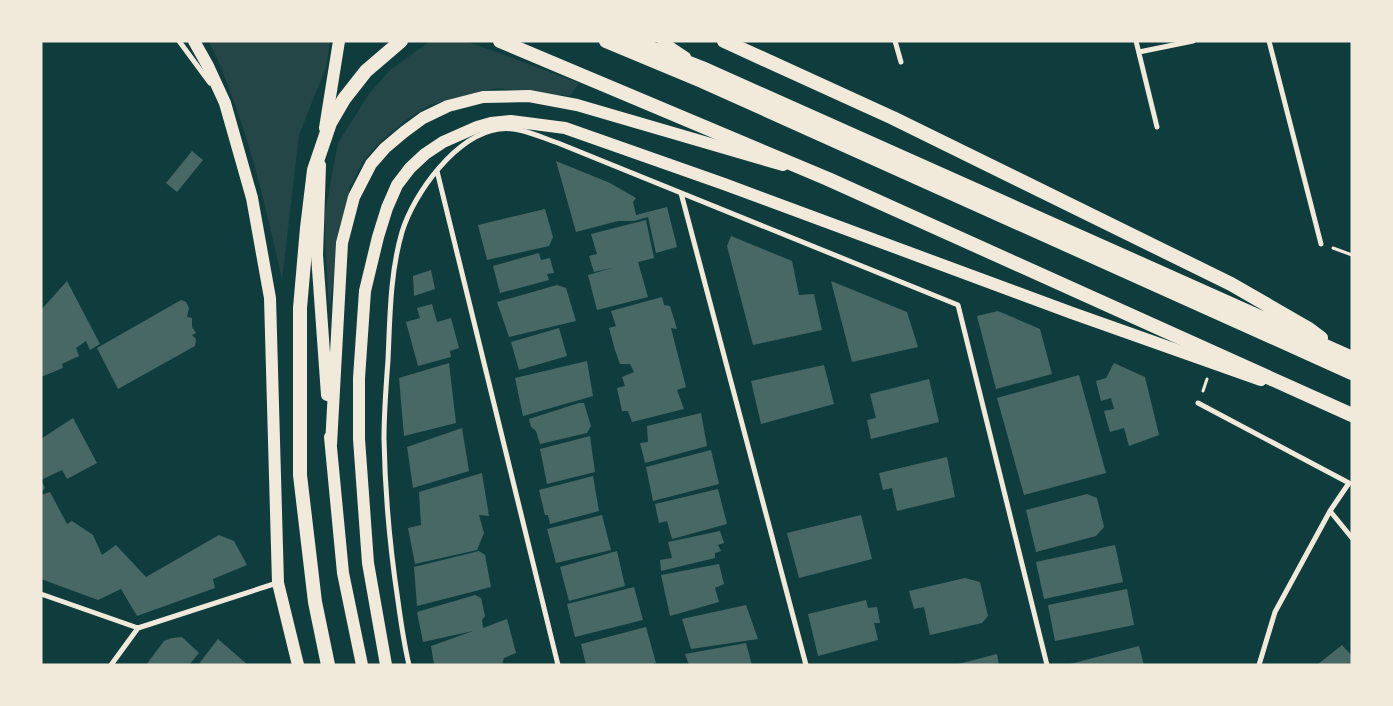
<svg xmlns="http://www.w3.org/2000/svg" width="1393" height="706" viewBox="0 0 1393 706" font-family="'Sofia Sans Condensed',sans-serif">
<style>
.green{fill:#244646}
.building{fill:#486865}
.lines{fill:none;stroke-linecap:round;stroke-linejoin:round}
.path{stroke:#f1e9da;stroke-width:3}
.minor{stroke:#f1e9da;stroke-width:5}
.secondary{stroke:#f1e9da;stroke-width:10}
.primary{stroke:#f1e9da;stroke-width:12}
.trunk{stroke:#f1e9da;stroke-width:14}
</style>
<rect width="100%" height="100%" fill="#0f3d3e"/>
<path class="green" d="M 208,41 L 330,41 L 326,67 L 299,135 L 282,280 C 268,217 254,154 231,94 C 224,76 218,57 208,41 Z
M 430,41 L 466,41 L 579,83 L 570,96 L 497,88 L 463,96 L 430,105 L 406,120 L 380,142 L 363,161 L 350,187 L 329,308 L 324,217 L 338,143 L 369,94 L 389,71 Z"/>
<path class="building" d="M 192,151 L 203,160 L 177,192 L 166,183 Z
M 556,161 L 610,183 L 636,198 L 633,202 L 636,215 L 667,207 L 677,247 L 656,253 L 648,217 L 634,221 L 618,221 L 576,232 Z
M 545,209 L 553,237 L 549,246 L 487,260 L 478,225 Z
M 646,220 L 654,258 L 638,262 L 648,297 L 597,310 L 588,275 L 612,268 L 594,272 L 589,256 L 597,254 L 591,234 Z
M 731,236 L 792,261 L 799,295 L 814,294 L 822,330 L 753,345 L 727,246 Z
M 539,253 L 541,260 L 550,258 L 554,273 L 547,274 L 549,280 L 500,293 L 493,266 Z
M 431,270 L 435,289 L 414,296 L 413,276 Z
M 67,281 L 100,344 L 90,350 L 86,341 L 76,348 L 79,356 L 62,364 L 63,368 L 41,377 L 41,310 Z
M 831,281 L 907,312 L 918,347 L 852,362 Z
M 557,285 L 566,288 L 576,321 L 509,337 L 497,302 Z
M 662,297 L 664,305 L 670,306 L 677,329 L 671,328 L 686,387 L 677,390 L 684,409 L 632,422 L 628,411 L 622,411 L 617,388 L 625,386 L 622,377 L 634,372 L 630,364 L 620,364 L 615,350 L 609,328 L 616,326 L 611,311 Z
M 181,300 L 186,302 L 189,308 L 187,317 L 192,318 L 192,327 L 196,333 L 192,335 L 196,339 L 195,346 L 118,389 L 97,348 Z
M 432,304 L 437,322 L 451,318 L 459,348 L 450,351 L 451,357 L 418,366 L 406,322 L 420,318 L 417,308 Z
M 998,311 L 1040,329 L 1052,374 L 996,389 L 977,316 Z
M 559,328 L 567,356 L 519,370 L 511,342 Z
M 587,361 L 593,396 L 523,416 L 515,378 Z
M 449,363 L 456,423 L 404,436 L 399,378 Z
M 1114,363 L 1145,377 L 1159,435 L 1129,446 L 1124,428 L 1110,432 L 1104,411 L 1114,409 L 1111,398 L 1101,401 L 1096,381 L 1106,378 Z
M 824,365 L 834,404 L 761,424 L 751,381 Z
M 1079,375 L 1106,473 L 1024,495 L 997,398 Z
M 929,379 L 939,422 L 871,439 L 867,420 L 876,418 L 870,394 Z
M 579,403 L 584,403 L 591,426 L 587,433 L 540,444 L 536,431 L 531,427 L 529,419 Z
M 701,413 L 707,446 L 645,463 L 640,443 L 648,442 L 647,426 Z
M 73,418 L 97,463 L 67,479 L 62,470 L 41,480 L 45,488 L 41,492 L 41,439 Z
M 462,428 L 469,471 L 413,488 L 407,447 Z
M 590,436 L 595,472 L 547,484 L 540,449 Z
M 711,450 L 719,484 L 653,501 L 646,467 Z
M 947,457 L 955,497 L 897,511 L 892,488 L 883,490 L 879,473 Z
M 482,473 L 489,516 L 479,515 L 484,533 L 477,550 L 415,564 L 408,528 L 421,525 L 419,492 Z
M 593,476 L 599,511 L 550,524 L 548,515 L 545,515 L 539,490 Z
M 718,489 L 727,524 L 672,539 L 667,521 L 659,523 L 655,504 Z
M 50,492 L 67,524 L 72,521 L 93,535 L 102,555 L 116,545 L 146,577 L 219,535 L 234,541 L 247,565 L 213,579 L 215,588 L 137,616 L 121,589 L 98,600 L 41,579 L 41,495 Z
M 1087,494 L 1097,498 L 1104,527 L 1096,536 L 1036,552 L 1026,510 Z
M 602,515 L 611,550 L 556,563 L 547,529 Z
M 861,515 L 872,559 L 799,578 L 787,533 Z
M 720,531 L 724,543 L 718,545 L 721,551 L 715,553 L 715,558 L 661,571 L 660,560 L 672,558 L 668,542 Z
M 1115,545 L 1123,582 L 1044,599 L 1036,562 Z
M 479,551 L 485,555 L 491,587 L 417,606 L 414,567 Z
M 617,551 L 625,586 L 569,601 L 560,567 Z
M 719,564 L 724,584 L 715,588 L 719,602 L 670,616 L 661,575 Z
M 965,578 L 980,582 L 988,616 L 982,623 L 930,635 L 924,607 L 914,609 L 909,591 Z
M 634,587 L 643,620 L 575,637 L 567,604 Z
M 1127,589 L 1134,625 L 1055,641 L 1048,605 Z
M 475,595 L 481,598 L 485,616 L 482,620 L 483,628 L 507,619 L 516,653 L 504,658 L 502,665 L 434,665 L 431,646 L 473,631 L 423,642 L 417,612 Z
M 866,600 L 868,608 L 877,607 L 880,623 L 874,623 L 878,640 L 818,656 L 808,614 Z
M 746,605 L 758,639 L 691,649 L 682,619 Z
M 646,627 L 656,663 L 650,665 L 586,665 L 581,644 Z
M 182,637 L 199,653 L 189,665 L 146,665 L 164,641 L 172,638 Z
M 218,639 L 248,665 L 198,665 Z
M 746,643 L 752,665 L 689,665 L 685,654 Z
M 1342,645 L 1352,656 L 1352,665 L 1317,665 Z
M 1139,646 L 1144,665 L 1070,665 L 1070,664 Z
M 997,654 L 999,665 L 958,665 L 958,664 Z"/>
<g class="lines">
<path class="path" d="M 1333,248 L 1352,255
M 1203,391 L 1207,379"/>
<path class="minor" d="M 179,41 L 210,83
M 895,41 L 901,62
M 1136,41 L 1157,127
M 1269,41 L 1321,244
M 1139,52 L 1193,41
M 437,171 L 558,665
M 681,193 L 806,665
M 1198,403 L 1349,483 L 1330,511 L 1275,612 L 1259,665
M 1330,511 L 1352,538
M 41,594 L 138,628 L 277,583
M 111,665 L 138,628
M 409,665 C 404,644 401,623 398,601 C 390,548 385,493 384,439 C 384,413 386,386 388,360 C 390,317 390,273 402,232 C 414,193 456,135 499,129 C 519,126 540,137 558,143 L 958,305 L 1047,665"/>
<path class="secondary" d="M 662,41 L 686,57"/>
<path class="primary" d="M 194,41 L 208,66 L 225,103 L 252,198 L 270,298 L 278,583 L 298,665
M 325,128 L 339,41
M 320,165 L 317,255 L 327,395
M 330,437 L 343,573 L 362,665
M 331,445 L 342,243 L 354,197 L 371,164 L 385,148 L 404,132 L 423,118 L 448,106 L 483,97 L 529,96 L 577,105 L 783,165
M 386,665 L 368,563 L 359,439 L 359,378 L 365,291 L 378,237 L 387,208 L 397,185 L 410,168 L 425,154 L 443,142 L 477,127 L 491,123 L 511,121 L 565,128 L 724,184 L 1072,313 L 1261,380"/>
<path class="trunk" d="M 500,41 L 828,179 L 1352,415
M 606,41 L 702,81 L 1352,373
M 633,41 L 702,68 L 1352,358
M 724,41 L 893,118 L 1231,284 L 1309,329 L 1321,338
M 328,665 L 315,602 L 300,475 L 300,308 L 307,228 L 314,170 L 330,123 L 344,99 L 366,71 L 401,41"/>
</g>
<rect width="1393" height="706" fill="none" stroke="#f1e9da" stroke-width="85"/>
</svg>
